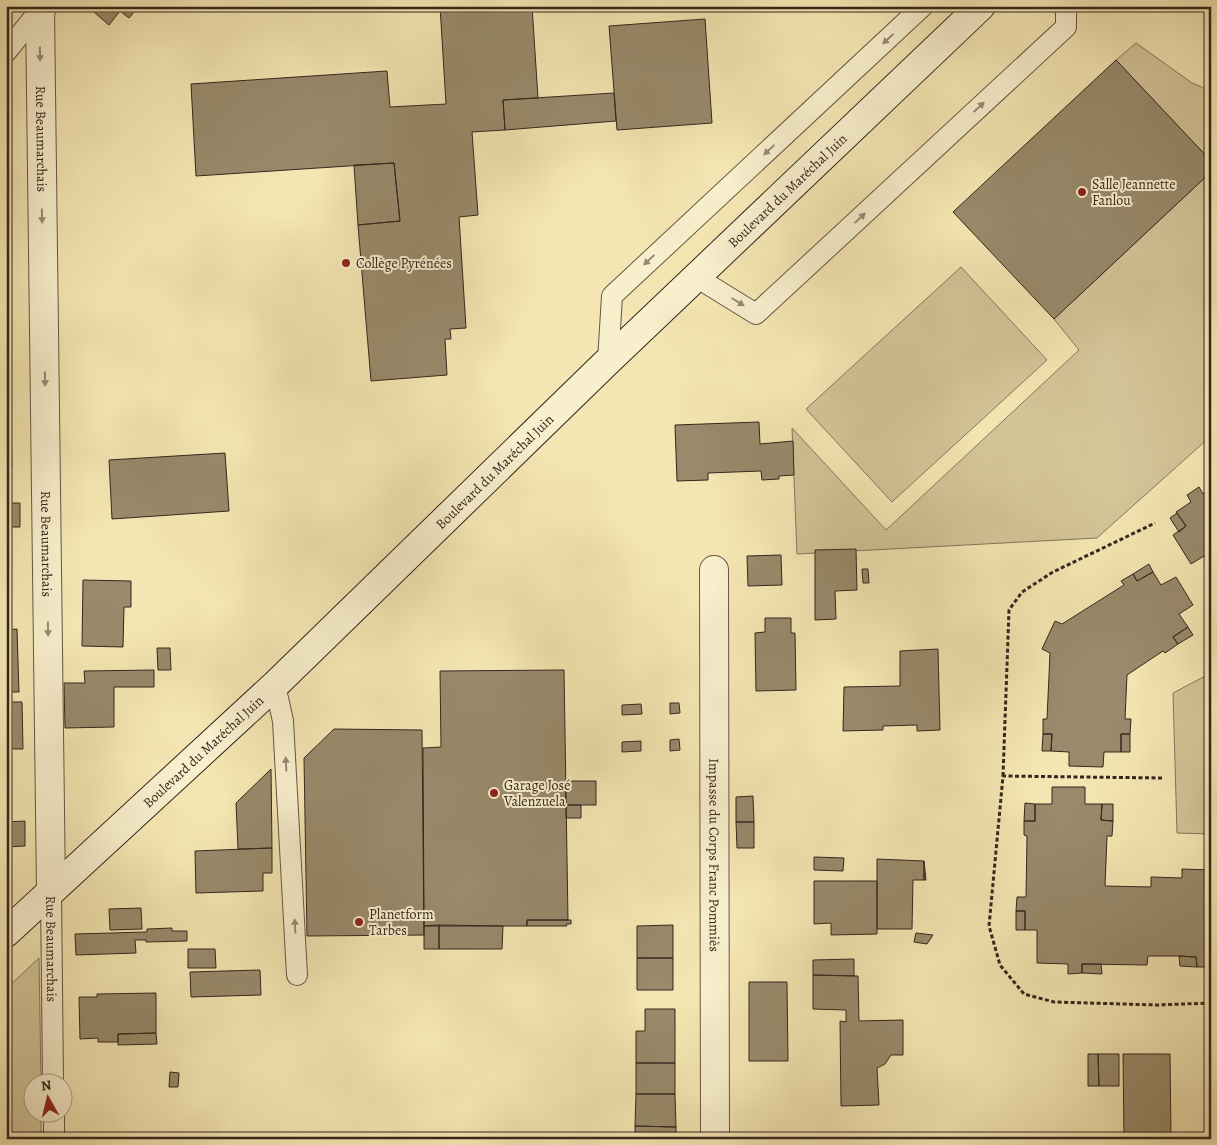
<svg xmlns="http://www.w3.org/2000/svg" width="1217" height="1145" viewBox="0 0 1217 1145" font-family="Alegreya,serif">
<style>
.green{fill:#d4c599;stroke:#84765c}
.building{fill:#988a6b;stroke:#35261e}
.lines{fill:none;stroke-linecap:round;stroke-linejoin:round}
.service-casing{stroke:#655643;stroke-width:22}
.minor-casing{stroke:#655643;stroke-width:30}
.secondary-casing{stroke:#35261e;stroke-width:30}
.path{stroke:#35261e;stroke-width:3;stroke-dasharray:4 2.5;stroke-linecap:butt}
.service{stroke:#f8efcd;stroke-width:20}
.minor{stroke:#f8efcd;stroke-width:28}
.secondary{stroke:#f8efcd;stroke-width:28}
.rail-casing{stroke:#35261e;stroke-width:5.5}
.rail{stroke:#f8efcd;stroke-width:4;stroke-dasharray:11;stroke-linecap:butt}
.oneway{fill:#968a76}
.poi-dot{fill:#8f2418;stroke:#f8efcd;stroke-width:2}
.labels{text-anchor:middle;dominant-baseline:central;stroke-width:4;stroke-linejoin:round;paint-order:stroke}
.street-label{font-size:14px;fill:#35261e;stroke:#f8efcd}
.poi-label{font-size:14px;fill:#35261e;stroke:#f8efcd;text-anchor:start}
</style>
<rect width="100%" height="100%" fill="#f4e6b2"/>
<filter id="stains"><feTurbulence type="fractalNoise" baseFrequency=".004" numOctaves="4"/><feColorMatrix values="0 0 0 0 .2 0 0 0 0 .09 0 0 0 0 .02 0 0 0 .5 -.17"/></filter>
<radialGradient id="worn" r=".72"><stop offset=".6" stop-color="#630" stop-opacity="0"/><stop offset="1" stop-color="#630" stop-opacity=".3"/></radialGradient>
<path class="green" d="M 1136,43 L 1192,83 L 1211,91 L 1211,161 L 1116,60 Z
M 1211,172 L 1211,436 L 1097,538 L 797,554 L 792,428 L 886,530 L 1079,350 L 1054,319 Z
M 961,267 L 1047,360 L 892,502 L 806,409 Z
M 1211,673 L 1211,834 L 1177,833 L 1173,693 Z
M 39,958 L 41,1082 L 32,1082 L 32,1112 L 41,1113 L 41,1139 L 6,1139 L 6,989 Z"/>
<path class="building" d="M 87,6 L 139,6 L 129,18 L 120,11 L 109,25 Z
M 440,6 L 532,6 L 538,98 L 503,100 L 505,130 L 472,132 L 478,215 L 459,217 L 466,328 L 450,329 L 451,339 L 445,339 L 447,375 L 371,381 L 358,225 L 400,221 L 394,163 L 196,176 L 191,84 L 387,71 L 390,107 L 446,104 Z
M 705,19 L 712,123 L 617,130 L 609,26 Z
M 1116,60 L 1211,161 L 1211,172 L 1054,319 L 953,212 Z
M 614,93 L 616,121 L 505,130 L 503,100 Z
M 7,125 L 8,151 L 6,152 L 6,125 Z
M 394,163 L 400,221 L 358,225 L 354,165 Z
M 6,267 L 9,322 L 6,322 Z
M 6,346 L 9,346 L 10,395 L 6,395 Z
M 759,422 L 760,444 L 793,441 L 794,475 L 779,476 L 779,479 L 762,480 L 761,471 L 708,473 L 708,480 L 677,481 L 675,425 Z
M 6,428 L 11,428 L 12,468 L 6,468 Z
M 225,453 L 229,511 L 112,519 L 109,460 Z
M 1199,487 L 1203,494 L 1211,488 L 1211,567 L 1204,556 L 1191,564 L 1173,535 L 1186,526 L 1176,512 L 1191,502 L 1187,495 Z
M 6,503 L 20,503 L 20,527 L 6,527 Z
M 1177,513 L 1186,526 L 1179,532 L 1170,518 Z
M 856,549 L 857,590 L 835,591 L 836,619 L 815,620 L 815,550 Z
M 781,555 L 782,585 L 748,586 L 747,556 Z
M 1149,564 L 1153,572 L 1137,581 L 1133,574 Z
M 862,569 L 868,569 L 869,583 L 863,583 Z
M 1153,572 L 1161,585 L 1176,577 L 1193,605 L 1179,614 L 1188,627 L 1173,637 L 1178,644 L 1165,653 L 1163,651 L 1127,675 L 1125,719 L 1131,719 L 1130,734 L 1121,734 L 1121,752 L 1104,752 L 1103,767 L 1069,766 L 1069,752 L 1051,751 L 1052,734 L 1043,734 L 1043,719 L 1047,719 L 1050,653 L 1042,649 L 1055,621 L 1062,624 L 1124,585 L 1121,581 L 1133,574 L 1137,581 Z
M 83,580 L 131,581 L 131,607 L 124,607 L 123,647 L 82,646 Z
M 765,618 L 791,618 L 791,633 L 795,633 L 796,690 L 756,691 L 755,633 L 765,632 Z
M 1188,627 L 1193,635 L 1178,644 L 1173,637 Z
M 17,629 L 19,692 L 6,692 L 6,630 Z
M 157,648 L 170,648 L 171,670 L 158,670 Z
M 938,649 L 940,730 L 917,731 L 917,725 L 883,726 L 883,730 L 843,731 L 844,687 L 900,686 L 900,651 Z
M 154,670 L 154,687 L 114,687 L 114,727 L 65,728 L 64,683 L 85,683 L 84,671 Z
M 564,670 L 568,920 L 527,920 L 527,926 L 424,926 L 423,748 L 441,747 L 440,671 Z
M 6,702 L 22,702 L 23,749 L 6,749 Z
M 670,703 L 679,703 L 680,713 L 670,714 Z
M 641,704 L 642,714 L 622,715 L 622,705 Z
M 334,729 L 422,730 L 424,935 L 307,936 L 304,758 Z
M 1043,734 L 1052,734 L 1051,751 L 1042,751 Z
M 1121,734 L 1130,734 L 1130,752 L 1121,752 Z
M 679,739 L 680,750 L 670,751 L 670,740 Z
M 641,741 L 641,751 L 622,752 L 622,742 Z
M 271,769 L 272,848 L 238,849 L 236,803 Z
M 565,781 L 596,781 L 596,805 L 566,805 Z
M 1052,787 L 1085,787 L 1085,804 L 1102,804 L 1101,820 L 1113,821 L 1112,836 L 1107,836 L 1105,886 L 1151,887 L 1151,877 L 1182,878 L 1182,869 L 1211,870 L 1211,967 L 1197,967 L 1196,957 L 1179,956 L 1148,956 L 1147,965 L 1082,964 L 1082,973 L 1068,974 L 1068,964 L 1037,963 L 1037,930 L 1025,930 L 1025,911 L 1016,911 L 1017,897 L 1026,897 L 1027,836 L 1024,835 L 1024,821 L 1035,821 L 1035,804 L 1052,804 Z
M 753,796 L 754,822 L 736,822 L 736,797 Z
M 1025,803 L 1035,804 L 1035,821 L 1024,821 Z
M 1102,804 L 1113,804 L 1113,821 L 1101,820 Z
M 566,805 L 581,805 L 581,818 L 566,818 Z
M 25,821 L 25,846 L 6,847 L 6,822 Z
M 736,822 L 754,822 L 754,848 L 737,848 Z
M 272,848 L 272,873 L 263,873 L 263,891 L 196,893 L 195,851 Z
M 814,857 L 844,858 L 843,871 L 814,870 Z
M 877,859 L 924,861 L 924,880 L 913,880 L 912,929 L 877,929 Z
M 924,861 L 926,880 L 924,880 Z
M 814,881 L 877,881 L 877,934 L 831,935 L 831,923 L 814,924 Z
M 141,908 L 142,929 L 110,930 L 109,909 Z
M 1016,911 L 1025,911 L 1025,930 L 1016,930 Z
M 527,920 L 571,920 L 571,924 L 566,924 L 567,926 L 527,926 Z
M 439,925 L 503,926 L 502,949 L 439,949 Z
M 439,925 L 439,949 L 424,949 L 424,926 Z
M 673,925 L 673,958 L 637,958 L 637,926 Z
M 172,928 L 172,931 L 187,931 L 187,941 L 146,942 L 146,940 L 135,940 L 136,953 L 76,955 L 75,934 L 147,932 L 147,929 Z
M 916,933 L 933,935 L 927,944 L 914,942 Z
M 188,949 L 215,949 L 216,968 L 188,968 Z
M 1179,956 L 1196,957 L 1197,967 L 1180,966 Z
M 637,958 L 673,958 L 673,990 L 637,990 Z
M 854,959 L 854,976 L 813,975 L 813,960 Z
M 1082,964 L 1101,964 L 1102,974 L 1082,973 Z
M 260,970 L 261,995 L 191,997 L 190,972 Z
M 813,975 L 858,976 L 859,1021 L 903,1020 L 903,1055 L 891,1055 L 885,1064 L 877,1068 L 879,1105 L 841,1106 L 840,1021 L 846,1022 L 846,1010 L 813,1009 Z
M 749,982 L 787,982 L 788,1061 L 749,1061 Z
M 156,993 L 156,1033 L 118,1034 L 118,1042 L 98,1042 L 98,1038 L 80,1039 L 79,997 L 97,997 L 97,994 Z
M 645,1009 L 675,1009 L 675,1063 L 636,1063 L 636,1031 L 645,1031 Z
M 156,1033 L 157,1044 L 118,1045 L 118,1034 Z
M 1088,1054 L 1098,1054 L 1099,1086 L 1088,1086 Z
M 1098,1054 L 1119,1054 L 1119,1086 L 1099,1086 Z
M 1123,1054 L 1170,1054 L 1171,1139 L 1124,1139 Z
M 636,1063 L 675,1063 L 675,1094 L 636,1094 Z
M 170,1072 L 179,1073 L 178,1087 L 169,1087 Z
M 636,1094 L 675,1094 L 676,1127 L 635,1126 Z
M 635,1126 L 676,1127 L 676,1139 L 635,1139 Z"/>
<g class="lines">
<defs>
<g id="service">
<path d="M 6,52 L 40,10"/>
<path d="M 696,277 L 756,314 L 1066,27 L 1066,6"/>
<path d="M 608,361 L 612,296 L 923,6"/>
<path d="M 275,685 L 283,721 L 297,975"/>
<path id="s1" d="M 51,891 L 53,1082"/>
<path d="M 54,1112 L 54,1139"/>
</g>
<g id="minor">
<path id="s2" d="M 43,6 L 40,10 L 51,891"/>
<path id="s3" d="M 714,570 L 715,1139"/>
</g>
<g id="secondary">
<path id="s4" d="M 6,933 L 275,685 L 608,361 L 981,6"/>
</g>
</defs>
<use href="#service" class="service-casing"/>
<use href="#minor" class="minor-casing"/>
<use href="#secondary" class="secondary-casing"/>
<path class="path" d="M 1003,776 L 1009,610 L 1022,592 L 1053,572 L 1155,523
M 1162,778 L 1003,776 L 989,926 L 1000,965 L 1024,994 L 1054,1002 L 1157,1005 L 1211,1003"/>
<use href="#service" class="service"/>
<use href="#minor" class="minor"/>
<use href="#secondary" class="secondary"/>
<defs>
<path id="rail" d="M 6,12 L 10,6"/>
</defs>
<use href="#rail" class="rail-casing"/>
<use href="#rail" class="rail"/>
</g>
<defs><path id="oneway-solid" d="M-6-.8H1V-3.2L6.5 0L1 3.2V.8H-6Z" transform="scale(1.25)"/></defs>
<g class="oneway">
<use href="#oneway-solid" transform="translate(888 39) rotate(137)"/>
<use href="#oneway-solid" transform="translate(40 54) rotate(89)"/>
<use href="#oneway-solid" transform="translate(979 107) rotate(-43)"/>
<use href="#oneway-solid" transform="translate(769 150) rotate(137)"/>
<use href="#oneway-solid" transform="translate(42 216) rotate(89)"/>
<use href="#oneway-solid" transform="translate(860 218) rotate(-43)"/>
<use href="#oneway-solid" transform="translate(649 260) rotate(137)"/>
<use href="#oneway-solid" transform="translate(738 302) rotate(32)"/>
<use href="#oneway-solid" transform="translate(45 379) rotate(89)"/>
<use href="#oneway-solid" transform="translate(48 629) rotate(89)"/>
<use href="#oneway-solid" transform="translate(286 764) rotate(-93)"/>
<use href="#oneway-solid" transform="translate(295 926) rotate(-93)"/>
</g>
<g class="poi-dot">
<circle cx="1082" cy="192" r="5"/>
<circle cx="346" cy="263" r="5"/>
<circle cx="494" cy="793" r="5"/>
<circle cx="359" cy="922" r="5"/>
</g>
<g class="labels">
<g class="street-label">
<text stroke="none"><textPath href="#s2" startOffset="134">Rue Beaumarchais</textPath></text>
<text stroke="none"><textPath href="#s4" startOffset="1078">Boulevard du Maréchal Juin</textPath></text>
<text stroke="none"><textPath href="#s4" startOffset="672">Boulevard du Maréchal Juin</textPath></text>
<text stroke="none"><textPath href="#s2" startOffset="539">Rue Beaumarchais</textPath></text>
<text stroke="none"><textPath href="#s4" startOffset="268">Boulevard du Maréchal Juin</textPath></text>
<text stroke="none"><textPath href="#s3" startOffset="285">Impasse du Corps Franc Pommiès</textPath></text>
<text stroke="none"><textPath href="#s1" startOffset="58">Rue Beaumarchais</textPath></text>
</g>
<g class="poi-label">
<text x="1092" y="184">Salle Jeannette<tspan x="1092" dy="16">Fanlou</tspan></text>
<text x="356" y="263">Collège Pyrénées</text>
<text x="504" y="785">Garage José<tspan x="504" dy="16">Valenzuela</tspan></text>
<text x="369" y="914">Planetform<tspan x="369" dy="16">Tarbes</tspan></text>
</g>
</g>
<rect width="1217" height="1145" fill="none" stroke="#f4e6b2" stroke-width="25"/>
<rect x="8" y="8" width="1202" height="1130" fill="none" stroke="#35261e" stroke-width="2.5"/>
<rect x="12" y="12" width="1192" height="1120" fill="none" stroke="#35261e"/>
<g transform="translate(48 1098) rotate(352)"><circle r="24" fill="#f8efcd" stroke="#aa9f87"/>
<path d="M0-4L9 19L0 12L-9 19Z" fill="#8f2418"/>
<text y="-8" font-size="14" font-weight="bold" text-anchor="middle" fill="#35261e">N</text>
</g>
<rect width="100%" height="100%" filter="url(#stains)"/>
<rect width="100%" height="100%" fill="url(#worn)"/>
</svg>
